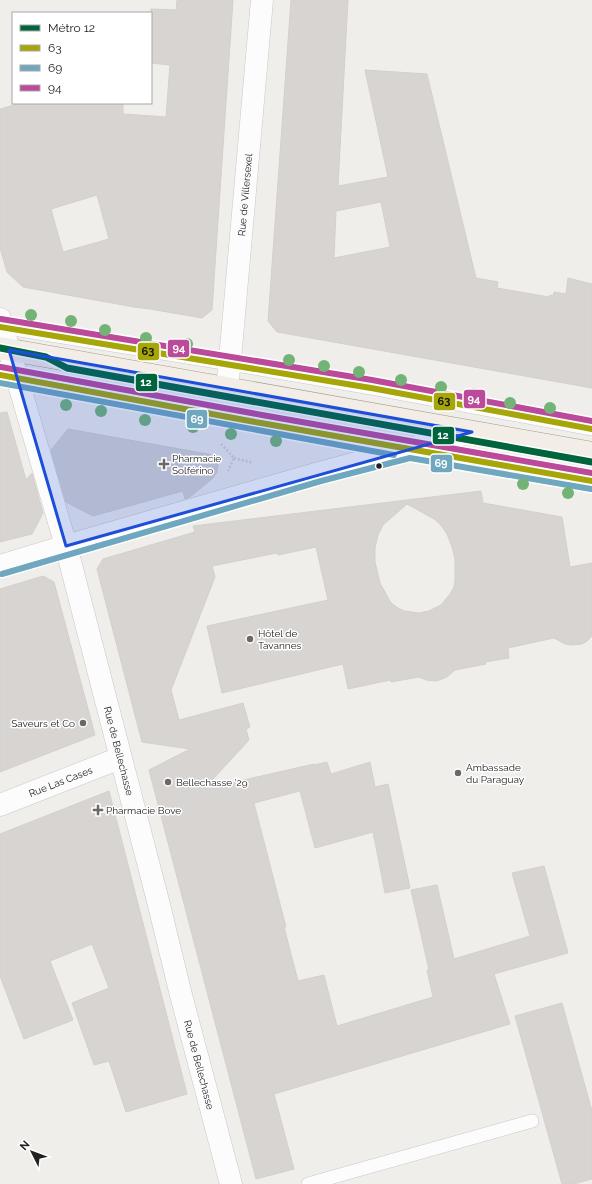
<svg xmlns="http://www.w3.org/2000/svg" width="592" height="1184" viewBox="0 0 592 1184" font-family="Raleway,sans-serif">
<style>
.building{fill:#d7d4d2;stroke:#d3d0cc;fill-rule:evenodd}
.lines{fill:none;stroke-linecap:round;stroke-linejoin:round}
.service-casing{stroke:#c9c8c7;stroke-width:14}
.minor-casing{stroke:#c9c8c7;stroke-width:23}
.primary-casing{stroke:#a79c86;stroke-width:23}
.path{stroke:#dccecd;stroke-width:2.5;stroke-dasharray:2 2;stroke-linecap:butt}
.service{stroke:#fdfcfc;stroke-width:13}
.minor{stroke:#fdfcfc;stroke-width:22}
.primary{stroke:#f3ede7;stroke-width:22}
.bus-1-casing{stroke:#fff;stroke-width:9}
.bus-2-casing{stroke:#fff;stroke-width:9}
.bus-3-casing{stroke:#fff;stroke-width:9}
.bus-1{stroke:#a6a608;stroke-width:6}
.bus-2{stroke:#6fa7bf;stroke-width:6}
.bus-3{stroke:#bb4a9b;stroke-width:6}
.metro-1-casing{stroke:#fff;stroke-width:10}
.metro-1{stroke:#00643c;stroke-width:7}
.tree{fill:#73b476}
.marked{fill:#1d4ed8;fill-opacity:0.2;stroke:#1d4ed8;stroke-width:3;stroke-linejoin:round}
.poi-dot{fill:#6a6968;stroke:#fff;stroke-width:1.5}
.bus-dot{fill:#222;stroke:#fff;stroke-width:1.5}
.labels{text-anchor:middle;dominant-baseline:central;stroke-width:3;stroke-linejoin:round;paint-order:stroke}
.street-label{font-size:10px;fill:#222;stroke:#fff}
.poi-label{font-size:10px;fill:#222;stroke:#fff;text-anchor:start}
.line-badge{stroke:#fff;stroke-width:1.5}
.badge-label{font-size:11px;text-anchor:middle;font-weight:bold;fill:#fff}
.pale-badge-label{font-size:11px;text-anchor:middle;font-weight:bold;fill:#111}
</style>
<rect width="100%" height="100%" fill="#f0eeeb"/>
<path class="building" d="M 177,0 L 233,0 L 212,310 L 202,318 L 150,309 L 134,307 L 23,287 L 7,272 L 0,248 L 0,109 L 21,103 L 123,103 L 123,114 L 166,117 L 170,65 L 151,63 L 151,9 L 176,10 ZM 97,195 L 109,239 L 63,252 L 51,209 Z
M 291,0 L 348,0 L 338,186 L 388,177 L 365,70 L 427,74 L 476,278 L 498,282 L 497,288 L 549,297 L 550,295 L 553,296 L 554,292 L 566,294 L 568,278 L 592,284 L 592,388 L 277,332 L 268,321 ZM 381,202 L 390,247 L 334,258 L 336,211 Z
M 7,412 L 26,480 L 32,473 L 43,513 L 32,534 L 0,542 L 0,413 Z
M 68,429 L 213,455 L 218,464 L 217,472 L 213,478 L 190,497 L 185,499 L 183,491 L 93,516 L 66,502 L 51,450 Z
M 481,491 L 483,503 L 562,517 L 570,567 L 592,563 L 592,636 L 587,641 L 582,644 L 571,645 L 565,644 L 554,638 L 508,648 L 509,658 L 485,662 L 486,664 L 455,670 L 447,677 L 437,681 L 426,680 L 419,677 L 391,682 L 390,680 L 348,689 L 343,664 L 222,693 L 207,626 L 328,600 L 316,547 L 278,555 L 277,553 L 212,566 L 215,577 L 171,690 L 179,720 L 243,703 L 250,727 L 246,729 L 249,740 L 204,789 L 314,764 L 314,765 L 327,762 L 331,774 L 370,762 L 375,787 L 388,784 L 410,888 L 385,893 L 373,832 L 315,848 L 300,791 L 254,803 L 286,927 L 284,927 L 298,981 L 324,975 L 337,1026 L 433,997 L 427,970 L 429,970 L 411,890 L 437,885 L 454,959 L 530,936 L 512,873 L 544,866 L 568,953 L 494,974 L 510,1024 L 274,1094 L 294,1169 L 256,1179 L 149,770 L 190,749 L 142,742 L 97,569 L 103,559 L 195,532 L 193,526 ZM 407,504 L 434,519 L 440,524 L 447,534 L 452,547 L 455,559 L 455,580 L 454,587 L 450,594 L 441,605 L 429,611 L 419,613 L 404,611 L 398,608 L 391,603 L 380,583 L 375,562 L 375,548 L 378,535 L 383,525 Z
M 43,576 L 54,582 L 95,735 L 0,772 L 0,589 Z
M 109,791 L 187,1094 L 126,1112 L 109,1061 L 94,1065 L 72,1003 L 109,988 L 92,944 L 50,961 L 73,1020 L 24,1039 L 0,976 L 0,834 Z
M 562,1003 L 592,1111 L 592,1179 L 574,1184 L 562,1184 L 515,1016 Z"/>
<g class="lines">
<defs>
<path id="service" d="M 0,327 L 230,364 L 371,388 L 592,429
M 0,375 L 261,423 L 592,481
M 308,1184 L 532,1121"/>
<g id="minor">
<path id="s1" d="M 0,319 L 66,546 L 158,901 L 181,995 L 231,1184"/>
<path id="s2" d="M 227,389 L 232,337 L 262,0"/>
<path d="M 0,566 L 66,546 L 319,473 L 472,432"/>
<path id="s3" d="M 0,805 L 120,758"/>
</g>
<path id="primary" d="M 0,348 L 592,453"/>
</defs>
<use href="#service" class="service-casing"/>
<use href="#minor" class="minor-casing"/>
<use href="#primary" class="primary-casing"/>
<path class="path" d="M 221,444 L 234,458 L 228,471
M 234,458 L 253,463"/>
<use href="#service" class="service"/>
<use href="#minor" class="minor"/>
<use href="#primary" class="primary"/>
<defs>
<path id="bus-1" d="M 0,327 L 371,388 L 592,429
M 0,375 L 261,423 L 592,481"/>
<path id="bus-2" d="M 0,383 L 394,455
M 2,574 L 321,481 L 410,458 L 591,489"/>
<path id="bus-3" d="M 1,319 L 372,380 L 592,421
M 1,367 L 262,415 L 592,473"/>
</defs>
<use href="#bus-1" class="bus-1-casing"/>
<use href="#bus-2" class="bus-2-casing"/>
<use href="#bus-3" class="bus-3-casing"/>
<use href="#bus-1" class="bus-1"/>
<use href="#bus-2" class="bus-2"/>
<use href="#bus-3" class="bus-3"/>
<defs>
<path id="metro-1" d="M 0,348 L 46,357 L 67,368 L 592,462"/>
</defs>
<use href="#metro-1" class="metro-1-casing"/>
<use href="#metro-1" class="metro-1"/>
</g>
<g class="tree">
<circle cx="31" cy="315" r="6"/>
<circle cx="71" cy="321" r="6"/>
<circle cx="105" cy="330" r="6"/>
<circle cx="146" cy="338" r="6"/>
<circle cx="187" cy="344" r="6"/>
<circle cx="289" cy="360" r="6"/>
<circle cx="324" cy="366" r="6"/>
<circle cx="359" cy="372" r="6"/>
<circle cx="401" cy="380" r="6"/>
<circle cx="441" cy="387" r="6"/>
<circle cx="474" cy="394" r="6"/>
<circle cx="510" cy="403" r="6"/>
<circle cx="66" cy="405" r="6"/>
<circle cx="550" cy="408" r="6"/>
<circle cx="101" cy="411" r="6"/>
<circle cx="145" cy="420" r="6"/>
<circle cx="193" cy="427" r="6"/>
<circle cx="231" cy="434" r="6"/>
<circle cx="276" cy="441" r="6"/>
<circle cx="523" cy="484" r="6"/>
<circle cx="568" cy="493" r="6"/>
</g>
<path class="marked" d="M 9,350 L 472,432 L 66,546 Z"/>
<g class="poi-dot">
<path d="M162 458h4v4h4v4h-4v4h-4v-4h-4v-4h4z"/>
<circle cx="250" cy="639" r="4"/>
<circle cx="83" cy="723" r="4"/>
<circle cx="458" cy="773" r="4"/>
<circle cx="168" cy="782" r="4"/>
<path d="M96 804h4v4h4v4h-4v4h-4v-4h-4v-4h4z"/>
</g>
<circle class="bus-dot" cx="379" cy="466" r="3.5"/>
<g class="labels">
<g class="street-label">
<text stroke="none"><textPath href="#s2" startOffset="195">Rue de Villersexel</textPath></text>
<text stroke="none"><textPath href="#s1" startOffset="448">Rue de Bellechasse</textPath></text>
<text stroke="none"><textPath href="#s3" startOffset="65">Rue Las Cases</textPath></text>
<text stroke="none"><textPath href="#s1" startOffset="772">Rue de Bellechasse</textPath></text>
</g>
<g class="poi-label">
<text x="172" y="458">Pharmacie<tspan x="172" dy="12">Solférino</tspan></text>
<text x="258" y="633">Hôtel de<tspan x="258" dy="12">Tavannes</tspan></text>
<text x="75" y="723" text-anchor="end">Saveurs et Co</text>
<text x="466" y="767">Ambassade<tspan x="466" dy="12">du Paraguay</tspan></text>
<text x="176" y="782">Bellechasse '29</text>
<text x="106" y="810">Pharmacie Bove</text>
</g>
</g>
<g class="line-badge">
<rect x="167" y="339" width="23" height="19" rx="4" fill="#bb4a9b"/>
<rect x="137" y="342" width="23" height="19" rx="4" fill="#a6a608"/>
<rect x="135" y="373" width="23" height="19" rx="4" fill="#00643c"/>
<rect x="463" y="389" width="23" height="20" rx="4" fill="#bb4a9b"/>
<rect x="433" y="392" width="23" height="19" rx="4" fill="#a6a608"/>
<rect x="186" y="409" width="22" height="20" rx="4" fill="#6fa7bf"/>
<rect x="432" y="426" width="23" height="19" rx="4" fill="#00643c"/>
<rect x="430" y="454" width="23" height="19" rx="4" fill="#6fa7bf"/>
</g>
<g class="badge-label">
<text x="179" y="352">94</text>
<text x="146" y="386">12</text>
<text x="474" y="403">94</text>
<text x="197" y="423">69</text>
<text x="443" y="439">12</text>
<text x="441" y="467">69</text>
</g>
<g class="pale-badge-label">
<text x="148" y="355">63</text>
<text x="444" y="405">63</text>
</g>
<rect x="12" y="12" width="140" height="92" fill="#ffffff" stroke="#a7a7a7"/>
<rect x="20" y="25" width="20" height="6" fill="#00643c" stroke="#a7a7a7"/>
<text x="48" y="32" font-size="12" fill="#222222">Métro 12</text>
<rect x="20" y="45" width="20" height="6" fill="#a6a608" stroke="#a7a7a7"/>
<text x="48" y="52" font-size="12" fill="#222222">63</text>
<rect x="20" y="65" width="20" height="6" fill="#6fa7bf" stroke="#a7a7a7"/>
<text x="48" y="72" font-size="12" fill="#222222">69</text>
<rect x="20" y="85" width="20" height="6" fill="#bb4a9b" stroke="#a7a7a7"/>
<text x="48" y="92" font-size="12" fill="#222222">94</text>
<g transform="translate(32 1152) rotate(312)" stroke="#ffffff" stroke-width="3" paint-order="stroke">
<path d="M0-3L7 15L0 10L-7 15Z" fill="#222222"/>
<text y="-6" font-size="11" font-weight="bold" text-anchor="middle" fill="#222222">N</text>
</g>
</svg>
